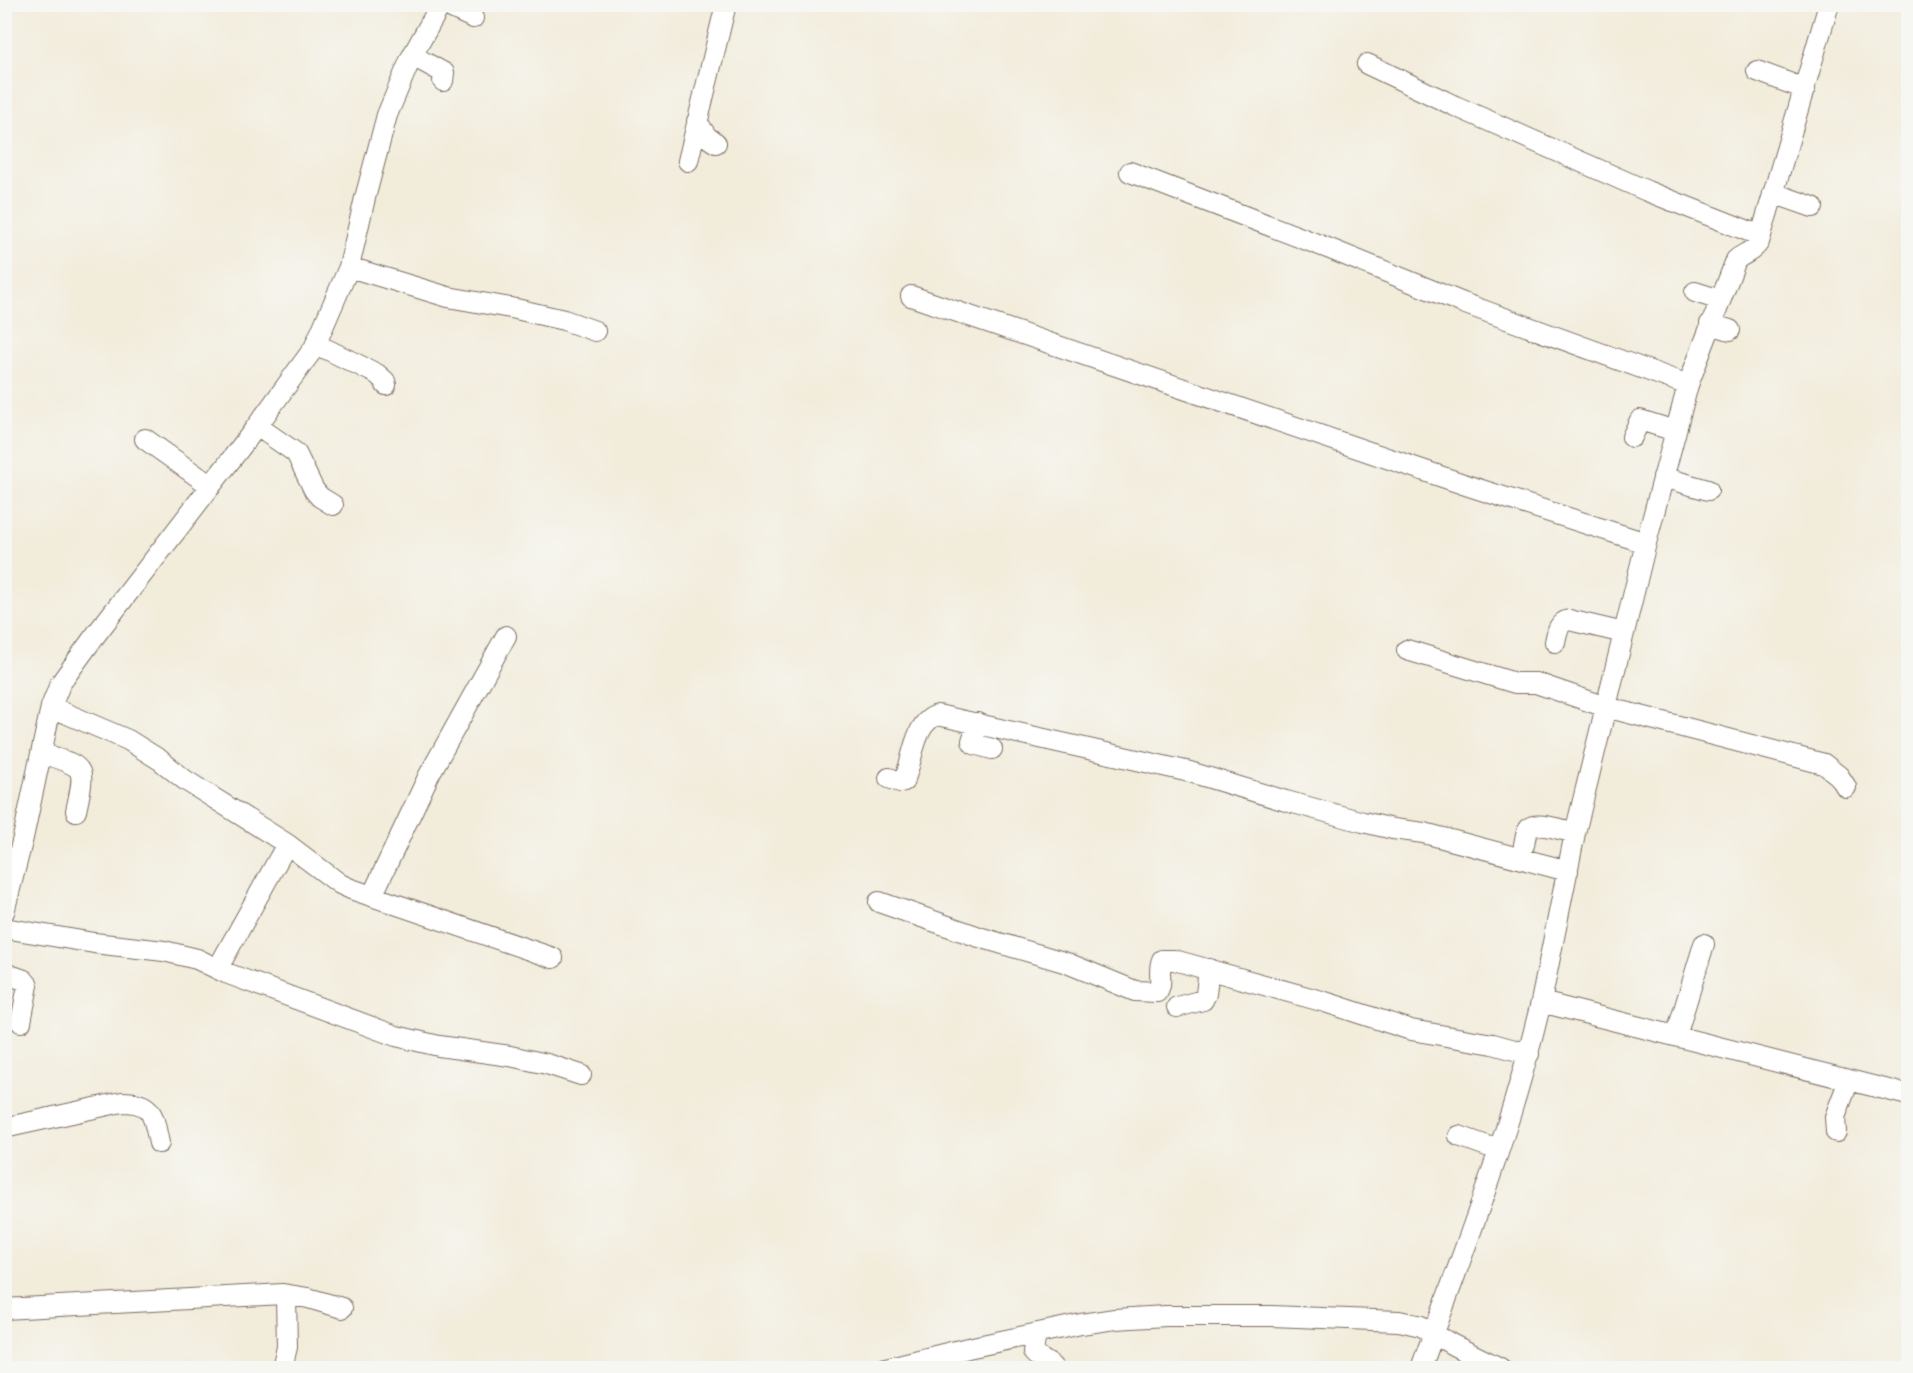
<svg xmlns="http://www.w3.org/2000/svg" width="1913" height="1373" font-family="'IM FELL DW Pica',serif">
  <rect width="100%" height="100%" fill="#f6f6f2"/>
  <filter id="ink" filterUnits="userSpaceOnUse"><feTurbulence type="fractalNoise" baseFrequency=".0167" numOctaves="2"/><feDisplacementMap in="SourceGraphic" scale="12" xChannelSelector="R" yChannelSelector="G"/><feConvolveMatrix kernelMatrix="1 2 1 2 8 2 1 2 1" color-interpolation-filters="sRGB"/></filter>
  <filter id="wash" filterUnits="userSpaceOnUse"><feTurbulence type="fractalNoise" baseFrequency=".008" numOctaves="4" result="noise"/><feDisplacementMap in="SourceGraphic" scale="24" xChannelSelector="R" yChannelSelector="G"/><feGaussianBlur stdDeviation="1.35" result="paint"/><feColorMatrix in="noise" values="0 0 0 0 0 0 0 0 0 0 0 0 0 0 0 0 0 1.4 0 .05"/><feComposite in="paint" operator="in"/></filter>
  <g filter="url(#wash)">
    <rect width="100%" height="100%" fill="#f2ecdb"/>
  </g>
  <g filter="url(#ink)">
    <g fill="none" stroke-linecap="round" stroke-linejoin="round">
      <defs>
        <path id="minor" d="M443,4L473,18
          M413,56L444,73L443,81
          M1367,64L1455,106L1647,191L1761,236
          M1757,71L1805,89
          M697,121L707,137L716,143
          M688,161L726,4
          M1130,172L1330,249L1463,303L1688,385
          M1773,193L1813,207
          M349,267L448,297L516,309L564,320L595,331
          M1695,292L1720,300
          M911,296L1469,486L1646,543
          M1710,324L1730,330
          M316,344L377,374L385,381L386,385
          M257,426L296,453L314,490L320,497L333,505
          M1632,437L1640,420L1675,431
          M145,439L211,486
          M1663,477L1708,490
          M1555,642C1557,633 1558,622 1569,620L1624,633
          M1407,650L1515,683H1536L1606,707L1824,764L1839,776L1846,787
          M51,707L128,740L160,760L185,780L287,844L340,884L351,889L553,958
          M978,723L972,741L974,744L992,749
          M42,753C86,768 86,765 76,811
          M889,778L900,782L904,781C913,761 914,721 938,715L1190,772L1286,801L1363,822L1393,829L1424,833L1568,871
          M1524,845C1525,839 1526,830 1531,827C1538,822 1567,831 1575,833
          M372,896L429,775L506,636
          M879,902L979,937L1067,963L1135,991L1157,992C1164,982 1157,971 1162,960H1174L1325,1002L1411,1030L1493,1044L1529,1054
          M4,912L23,838L51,707L60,684L94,637L254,430L314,348L349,267L365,198L387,115L411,58L441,4
          M4,928L94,943L164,951L197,959L226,973L396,1036L439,1046L510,1056L547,1064L581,1075
          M218,968L287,844
          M4,973L24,980L28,985L21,1022
          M1541,1002L1575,833L1646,543L1688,385L1736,260C1745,252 1751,254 1759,242L1829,4
          M1177,1007L1203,1000L1206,994L1209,969
          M1676,1036L1704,944
          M4,1128L122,1102C154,1102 153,1116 159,1143
          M1836,1132L1835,1117L1849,1080
          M1459,1136L1498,1150
          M4,1309L283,1294L308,1298L342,1308
          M1036,1334L1033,1352C1039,1360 1048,1361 1053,1368
          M282,1368L287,1347L286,1295
          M886,1368L968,1348L1081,1324L1115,1319L1166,1316H1271L1399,1321L1421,1326L1453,1345L1500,1368
          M1421,1368C1465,1248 1512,1127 1541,1002L1908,1095"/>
      </defs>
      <use href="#minor" stroke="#7b6e60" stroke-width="22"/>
      <use href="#minor" stroke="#fff" stroke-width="20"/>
    </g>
  </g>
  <rect width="1913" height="1373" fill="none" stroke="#f6f6f2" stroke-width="24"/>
</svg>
